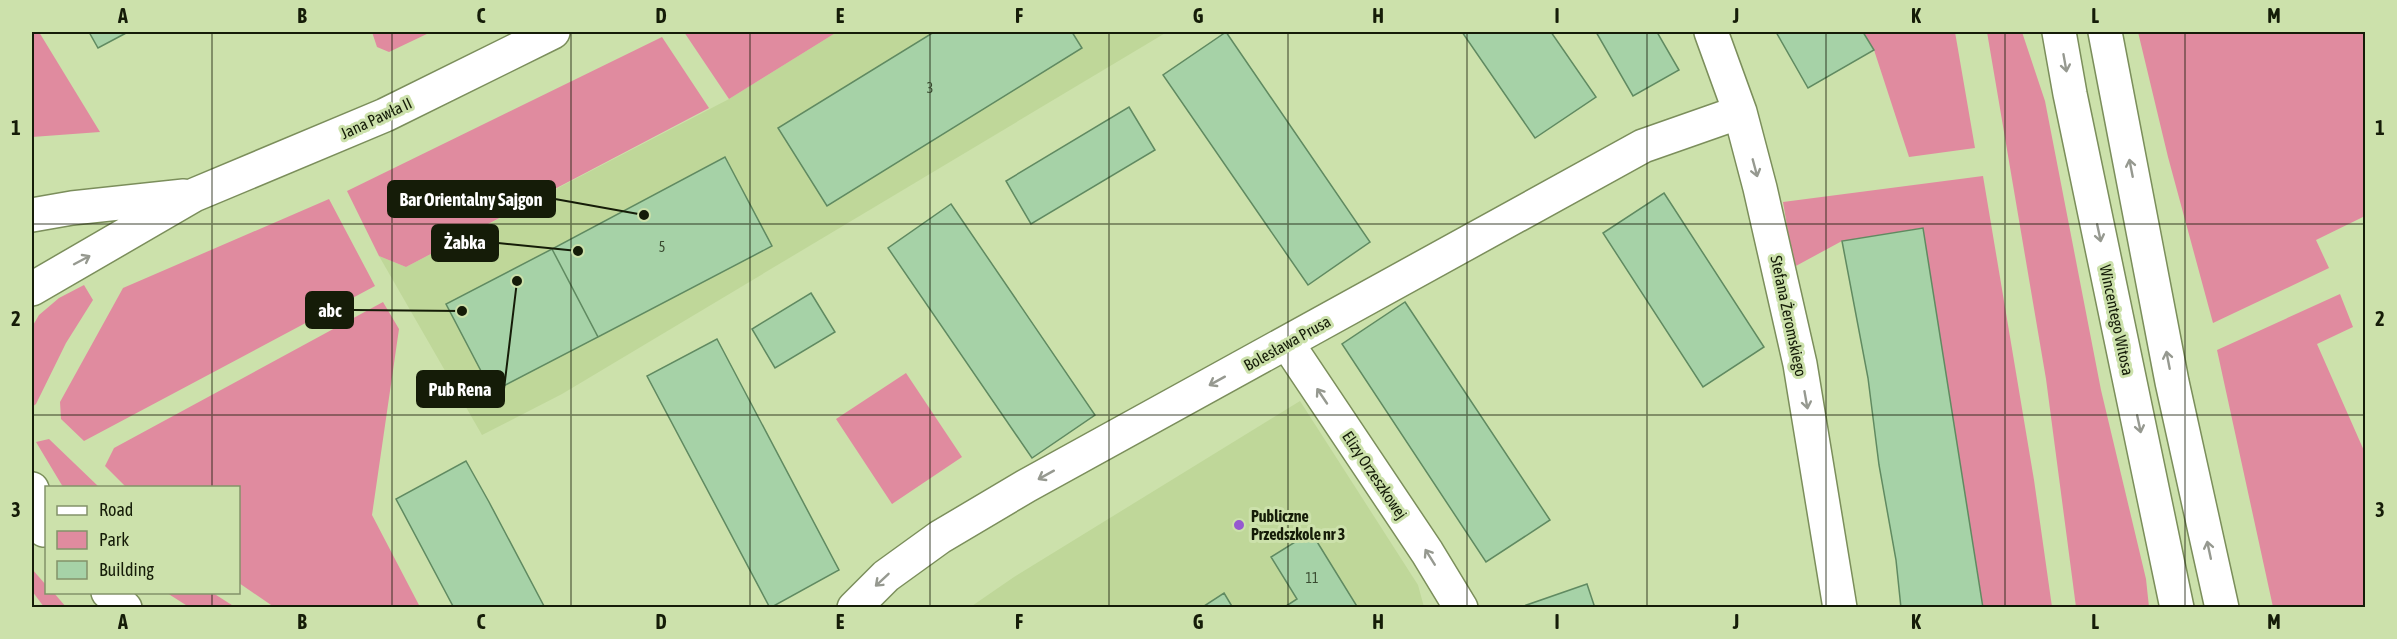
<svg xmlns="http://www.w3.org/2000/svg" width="2397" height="639" font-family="'Asap Condensed',sans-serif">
  <rect width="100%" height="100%" fill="#cce1ab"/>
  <path fill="#bfd799" d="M837,32H1167L562,394L482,435L379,256L406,267L729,99Z
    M1300,401L1418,585L1424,607L969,608L1014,577Z"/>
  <path fill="#e08b9f" d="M32,32H39L100,132L32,137Z
    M372,32H431L389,52L377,47Z
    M684,32H837L729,99Z
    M1863,32H1955L1975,148L1909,157L1874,50Z
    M1987,32H2022L2045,101L2101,390L2146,579L2149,607H2076L2046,379Z
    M2138,32H2365V216L2316,240L2329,268L2213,323L2168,157Z
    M662,37L709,108L406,267L379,256L347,191Z
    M1983,176L2034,480L2052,607H1983L1923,228L1842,241L1794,267L1783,202Z
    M329,199L375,286L84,441L61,419L60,402L123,288Z
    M84,285L93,300L66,343L36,404L32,407V327L39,315L59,298Z
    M2340,294L2353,327L2317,344L2365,453V607H2273L2217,350Z
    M383,302L399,329L372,515L420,607H274L239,583L238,488L126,487L105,466L114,448Z
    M906,373L962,457L892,504L836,419Z
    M49,439L99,487H63L36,442Z
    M32,569L46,585V592L54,593L66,607H44L32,591Z
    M167,593H213L235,607H189Z"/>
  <path fill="#a6d2a7" stroke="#608a61" stroke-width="1.5" d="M89,32H128L98,48Z
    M934,32H1072L1082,48L827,206L778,128Z
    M1226,32L1370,242L1308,285L1163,75Z
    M1462,32H1551L1596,97L1535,138Z
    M1596,32H1657L1679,70L1633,96Z
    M1776,32H1863L1874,50L1808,88Z
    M1129,107L1155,150L1031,224L1006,181Z
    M725,157L772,246L598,337L552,249Z
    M1664,193L1764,347L1703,387L1603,233Z
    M951,204L1095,415L1032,458L888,248Z
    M1923,228L1983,608H1901L1896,560L1879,465L1868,378L1842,241Z
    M552,249L598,337L492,392L446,304Z
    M811,293L835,332L775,368L752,329Z
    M1405,302L1550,520L1486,562L1342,344Z
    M717,339L839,570L770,608L647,376Z
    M466,461L489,502L545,608H454L396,499Z
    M1311,532L1358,608H1283L1297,599L1271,557Z
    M1587,584L1595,608H1518Z
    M1224,593L1233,608H1201Z"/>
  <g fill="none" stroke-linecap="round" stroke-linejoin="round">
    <defs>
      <path id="street" d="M1711,32L1740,112L1760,188L1800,364L1840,608
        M1287,343L1427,552L1461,608
        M854,608L886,576L940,537L1026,486L1643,146L1740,112"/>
      <path id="secondary" d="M32,215L72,208L184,196
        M32,289L194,195L385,115L553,32
        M32,489L44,530
        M108,592L125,608"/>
      <path id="primary" d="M2059,32L2070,94L2177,608
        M2105,32L2172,382L2222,608"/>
    </defs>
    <use href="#street" stroke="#7b8e5b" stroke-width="36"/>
    <use href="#secondary" stroke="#7b8e5b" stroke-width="36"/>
    <use href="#primary" stroke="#7b8e5b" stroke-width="36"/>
    <use href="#street" stroke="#fff" stroke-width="33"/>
    <use href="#secondary" stroke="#fff" stroke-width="33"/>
    <use href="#primary" stroke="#fff" stroke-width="33"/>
  </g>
  <defs><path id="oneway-shaft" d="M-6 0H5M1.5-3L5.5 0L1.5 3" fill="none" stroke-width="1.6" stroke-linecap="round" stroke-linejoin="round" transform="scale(1.5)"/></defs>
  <g stroke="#969990">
    <use href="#oneway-shaft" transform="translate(2065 63) rotate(80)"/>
    <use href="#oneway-shaft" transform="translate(1755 168) rotate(75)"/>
    <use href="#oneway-shaft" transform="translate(2131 168) rotate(-101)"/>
    <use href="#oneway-shaft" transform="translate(2099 233) rotate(78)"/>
    <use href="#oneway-shaft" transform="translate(82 260) rotate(-28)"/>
    <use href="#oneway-shaft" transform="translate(2168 360) rotate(-101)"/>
    <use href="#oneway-shaft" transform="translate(1217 381) rotate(151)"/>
    <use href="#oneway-shaft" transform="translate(1322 396) rotate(-124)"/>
    <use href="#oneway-shaft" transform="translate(1806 400) rotate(80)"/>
    <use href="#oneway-shaft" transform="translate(2139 424) rotate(78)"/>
    <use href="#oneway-shaft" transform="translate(1046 475) rotate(151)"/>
    <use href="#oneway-shaft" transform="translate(2209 550) rotate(-102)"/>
    <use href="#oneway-shaft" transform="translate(1430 557) rotate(-122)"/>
    <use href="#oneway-shaft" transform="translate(882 580) rotate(137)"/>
  </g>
  <path fill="none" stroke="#151c08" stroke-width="1.5" stroke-opacity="0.55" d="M212,32V488M392,32V608M571,32V608M750,32V608M930,32V608M1109,32V608M1288,32V608M1467,32V608M1647,32V608M1826,32V608M2005,32V608M2185,32V608M32,224H2366M32,415H2366M212,592V608"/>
  <circle fill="#9659d0" stroke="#cce1ab" stroke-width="2" cx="1239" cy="525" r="6"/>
  <g text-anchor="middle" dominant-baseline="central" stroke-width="6" stroke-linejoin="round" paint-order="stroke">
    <g font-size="14" fill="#394a30">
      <text x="930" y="88">3</text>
      <text x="662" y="247">5</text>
      <text x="1312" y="578">11</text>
    </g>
    <g font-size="16" fill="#151c08" stroke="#cce1ab">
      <text transform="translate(376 118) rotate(-25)">Jana Pawła II</text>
      <text transform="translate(1789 316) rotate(78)">Stefana Żeromskiego</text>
      <text transform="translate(2117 320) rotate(78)">Wincentego Witosa</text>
      <text transform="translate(1287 343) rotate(-29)">Bolesława Prusa</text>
      <text transform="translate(1375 475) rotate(56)">Elizy Orzeszkowej</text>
    </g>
    <g font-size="16" font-weight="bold" fill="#151c08" stroke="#cce1ab" text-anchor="start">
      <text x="1251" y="516">Publiczne<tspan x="1251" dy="18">Przedszkole nr 3</tspan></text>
    </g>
  </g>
  <path fill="none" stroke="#151c08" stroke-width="2" d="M644 215L555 199M578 251L498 243M462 311L353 310M517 281L504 389"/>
  <g fill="#151c08" stroke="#cce1ab" stroke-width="2">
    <circle cx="644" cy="215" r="6"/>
    <circle cx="578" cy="251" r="6"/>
    <circle cx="462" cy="311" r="6"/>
    <circle cx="517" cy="281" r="6"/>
  </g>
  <g fill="#151c08" stroke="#151c08" stroke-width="2">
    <rect x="388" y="181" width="167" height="36" rx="6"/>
    <rect x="432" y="225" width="66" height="36" rx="6"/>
    <rect x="306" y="292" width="47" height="36" rx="6"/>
    <rect x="417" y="371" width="87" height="36" rx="6"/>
  </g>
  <g font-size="18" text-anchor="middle" font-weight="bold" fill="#fff">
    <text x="471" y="206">Bar Orientalny Sajgon</text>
    <text x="465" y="249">Żabka</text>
    <text x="330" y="317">abc</text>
    <text x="460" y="396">Pub Rena</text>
  </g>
  <rect width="2397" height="639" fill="none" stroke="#cce1ab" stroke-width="66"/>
  <rect x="45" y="486" width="195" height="108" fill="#cce1ab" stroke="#83926a" stroke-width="1.5"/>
  <rect x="57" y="506" width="30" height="9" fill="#ffffff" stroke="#83926a" stroke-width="1.5"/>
  <text x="99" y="516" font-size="18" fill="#151c08">Road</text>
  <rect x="57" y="531" width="30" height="18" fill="#e08b9f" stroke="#83926a" stroke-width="1.5"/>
  <text x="99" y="546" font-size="18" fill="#151c08">Park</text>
  <rect x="57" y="561" width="30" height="18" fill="#a6d2a7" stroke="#83926a" stroke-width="1.5"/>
  <text x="99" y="576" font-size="18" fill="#151c08">Building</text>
  <rect x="33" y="33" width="2331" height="573" fill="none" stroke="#151c08" stroke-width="2"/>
  <g font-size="20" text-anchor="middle" font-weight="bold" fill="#151c08">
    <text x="123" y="23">A</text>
    <text x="302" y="23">B</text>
    <text x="481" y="23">C</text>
    <text x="661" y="23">D</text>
    <text x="840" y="23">E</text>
    <text x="1019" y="23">F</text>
    <text x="1198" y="23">G</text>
    <text x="1378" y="23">H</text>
    <text x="1557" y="23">I</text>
    <text x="1736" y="23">J</text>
    <text x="1916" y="23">K</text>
    <text x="2095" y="23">L</text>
    <text x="2274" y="23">M</text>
    <text x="16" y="135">1</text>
    <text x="2380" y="135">1</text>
    <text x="16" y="326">2</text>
    <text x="2380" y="326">2</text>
    <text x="16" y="517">3</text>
    <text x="2380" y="517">3</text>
    <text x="123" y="629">A</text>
    <text x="302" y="629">B</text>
    <text x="481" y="629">C</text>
    <text x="661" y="629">D</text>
    <text x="840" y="629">E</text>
    <text x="1019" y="629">F</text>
    <text x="1198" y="629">G</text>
    <text x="1378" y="629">H</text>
    <text x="1557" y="629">I</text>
    <text x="1736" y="629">J</text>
    <text x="1916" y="629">K</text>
    <text x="2095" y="629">L</text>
    <text x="2274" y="629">M</text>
  </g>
</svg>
